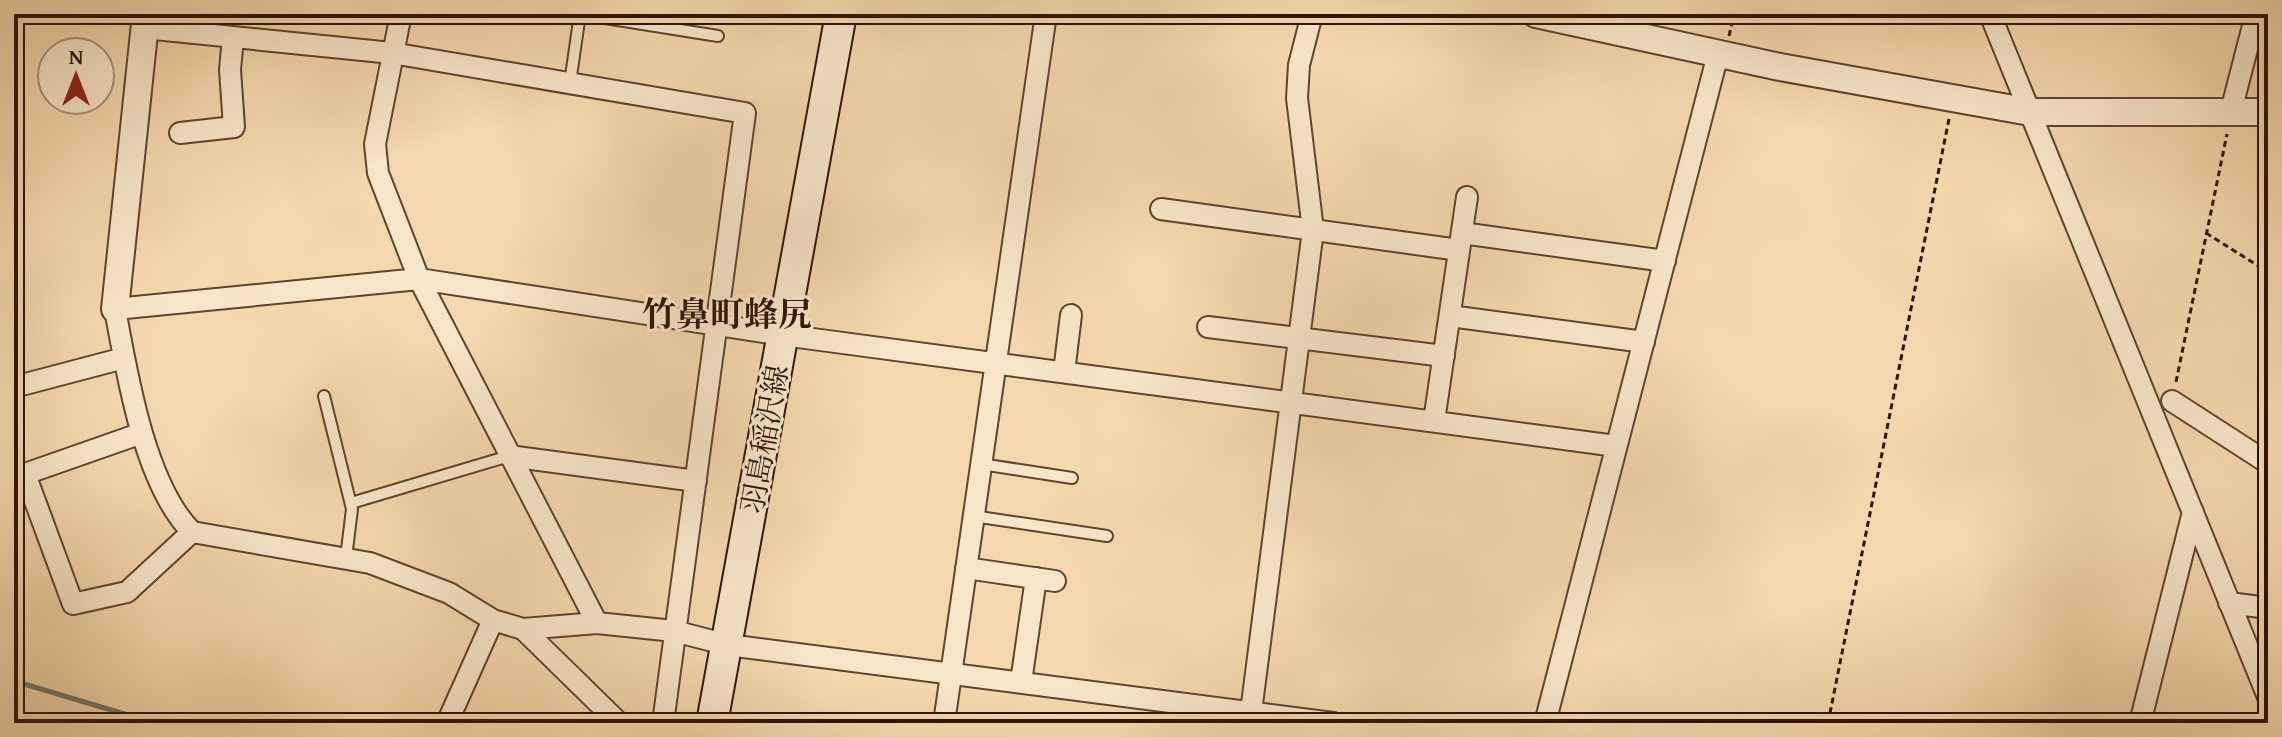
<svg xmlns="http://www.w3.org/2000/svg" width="2282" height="737" font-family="'Gentium Book Plus','Noto Serif JP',serif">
  <rect width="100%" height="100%" fill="#f5d8ad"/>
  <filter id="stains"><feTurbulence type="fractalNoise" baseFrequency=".0025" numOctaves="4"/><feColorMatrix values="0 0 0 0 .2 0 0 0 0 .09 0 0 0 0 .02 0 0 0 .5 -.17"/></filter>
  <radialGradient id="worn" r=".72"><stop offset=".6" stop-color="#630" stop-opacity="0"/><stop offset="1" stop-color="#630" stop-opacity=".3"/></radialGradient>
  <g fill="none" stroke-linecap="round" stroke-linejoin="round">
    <path stroke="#71766a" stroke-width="5" d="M14,681L155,723"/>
    <defs>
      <path id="service" d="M580,14L718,36
        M570,83L580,14
        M324,396L352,509L346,558
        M981,464L1072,478
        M351,503L509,456
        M973,516L1107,536"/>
      <path id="minor" d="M401,14L375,144L378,173L419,279L597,623
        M1990,14L2268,697
        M144,28L392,53L745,113L663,723
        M2231,111L2256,14
        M180,133L234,127L230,70L233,37
        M1161,209L1459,250
        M1462,233L1665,261
        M1450,316L1644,342
        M1208,327L1444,356
        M1064,372L1071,315
        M14,387L124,358
        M2172,401L2268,463
        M1434,421L1467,197
        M142,433L25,474L73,604L127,592L192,532
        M509,456L696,481
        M966,568L1055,581
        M2229,603L2268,608
        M523,629L619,723
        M1021,682L1036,578
        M447,723L493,620
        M944,723L1046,14
        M1246,723L1251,712L1313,230L1297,98L1299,65L1312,14
        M1333,723L728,645L674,631L597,623L523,629L493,620L449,593L370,563L192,532C145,485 127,375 115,309L419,279L783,335L1616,446
        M1545,723L1718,54
        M2140,723L2193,512"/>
      <path id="tertiary" d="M1536,14L1780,67L2030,112H2268
        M115,309L146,14"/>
      <path id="secondary" d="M712,723L841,14"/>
    </defs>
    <use href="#service" stroke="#61432f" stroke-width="14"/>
    <use href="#minor" stroke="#61432f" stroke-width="24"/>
    <use href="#tertiary" stroke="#61432f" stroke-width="30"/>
    <use href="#secondary" stroke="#301105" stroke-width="34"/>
    <path stroke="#301105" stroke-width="3" stroke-dasharray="6 4" stroke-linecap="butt" d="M1729,36L1734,14
      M2206,233L2268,272
      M2176,382L2227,134
      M1828,723L1949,119"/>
    <use href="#service" stroke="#f8e6ca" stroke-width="10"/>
    <use href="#minor" stroke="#f8e6ca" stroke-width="20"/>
    <use href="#tertiary" stroke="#f8e6ca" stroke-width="26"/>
    <use href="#secondary" stroke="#f8e6ca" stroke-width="30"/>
  </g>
  <g text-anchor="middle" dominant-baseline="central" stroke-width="6" stroke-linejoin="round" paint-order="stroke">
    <g font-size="30" fill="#301105" stroke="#f8e6ca">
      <text transform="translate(764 439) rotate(-80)">羽島稲沢線</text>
    </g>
    <g font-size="34" font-weight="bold" fill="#301105" stroke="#f8e6ca">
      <text x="727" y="313">竹鼻町蜂尻</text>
    </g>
  </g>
  <rect width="2282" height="737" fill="none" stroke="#f5d8ad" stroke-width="48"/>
  <rect x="16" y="16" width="2250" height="705" fill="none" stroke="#301105" stroke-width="4"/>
  <rect x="24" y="24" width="2234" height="689" fill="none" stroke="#301105" stroke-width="2"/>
  <g transform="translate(76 76)"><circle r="38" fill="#f8e6ca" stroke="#a8917b" stroke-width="2"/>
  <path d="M0-6L14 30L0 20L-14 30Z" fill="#8f2418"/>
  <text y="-12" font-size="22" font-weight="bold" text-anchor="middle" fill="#301105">N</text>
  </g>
  <rect width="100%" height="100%" filter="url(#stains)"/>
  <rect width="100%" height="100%" fill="url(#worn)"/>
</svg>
